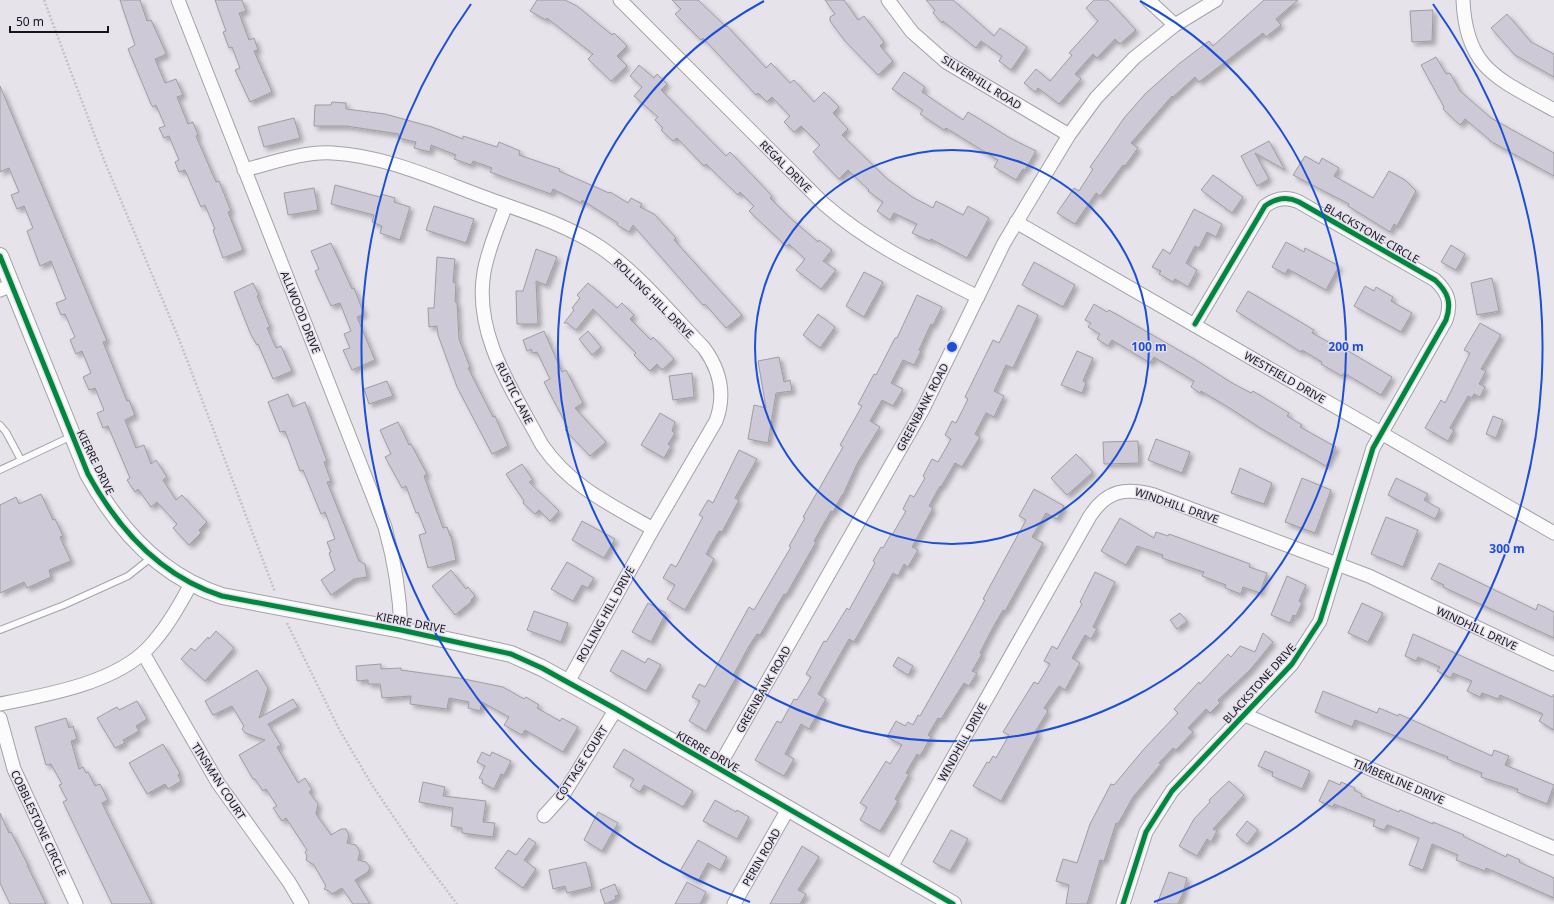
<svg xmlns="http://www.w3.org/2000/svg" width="1554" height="904" font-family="'Noto Sans',sans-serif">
  <defs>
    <filter id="shadow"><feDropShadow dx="3.5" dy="3.5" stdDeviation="2" flood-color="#0004"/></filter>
  </defs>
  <rect width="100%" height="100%" fill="#e6e3ea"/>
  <path fill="#cdc9d6" stroke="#9e9da2" filter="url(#shadow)" d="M120,0H140L147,21L151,20L166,53L165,55L155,59L165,83L176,79L183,95L177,97L188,124L193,122L198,135L196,136L216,182L219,181L231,211L228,212L243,250L223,258L213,230L215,229L205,205L201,207L185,170L179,172L175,162L179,160L169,136L164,138L159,128L165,126L156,105L153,107L151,104L128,49L135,45Z
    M215,0H242L246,11L239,13L249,40L254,38L258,50L254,51L272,92L250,102L235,70L240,68L232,47L229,48L223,32L226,31Z
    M537,0H565L577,6L612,35L614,33L627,46L617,56L627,66L611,81L588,59L593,54L547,18L546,20L530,11Z
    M672,0H698L726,27L727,26L766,68L771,63L790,83L794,80L814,102L824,92L839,107L833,113L848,129L842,135L886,178L912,197L933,208L936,201L963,215L968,206L989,218L967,258L931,239L930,241L912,233L917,224L894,213L890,220L877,211L883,202L868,191L869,190L848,170L839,179L813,152L820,145L801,126L794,132L784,122L790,116L772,97L767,102L758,93L756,95L703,38L701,40L675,14L681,9Z
    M825,0H844L858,20L864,16L884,42L880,46L893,61L878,75L845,41L830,21V17L835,14Z
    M926,0H953L994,36L1000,28L1027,47L1011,70L999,61L1002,56L981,41L976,48L943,21L942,23L933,13L935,10Z
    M1094,0H1108L1136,30L1120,44L1115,39L1097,58L1093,54L1075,74L1081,79L1059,104L1038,88L1035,92L1024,83L1036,69L1050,81L1072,55L1069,53L1098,21L1086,8Z
    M1264,0H1298L1276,19L1281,25L1266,37L1263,33L1199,82L1195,77L1173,97L1172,96L1131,143L1138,148L1125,166L1123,165L1100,196L1096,193L1075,224L1057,213L1074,188L1079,191L1093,169L1090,167L1102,150L1124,118L1146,93L1180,63L1209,41L1213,46Z
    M1433,10L1432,41L1412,42L1410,11Z
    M1507,14L1531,42L1554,54V77L1515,55L1491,28Z
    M1436,57L1446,74L1450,73L1460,91L1491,118L1554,153V176L1490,141V140L1465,119L1460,125L1443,109L1444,107L1421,65Z
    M639,65L654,78L657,74L667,84L661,90L726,156L730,152L755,178L772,196L770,198L788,216L818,242L819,240L832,250L823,261L836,270L821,289L796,270L805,259L789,244L786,246L749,211L754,206L740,192L738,195L706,164L704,166L677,138L673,141L661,130L663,128L655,120L658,117L634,96L642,87L630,76Z
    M904,72L925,87L922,92L963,120L968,112L1010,138L1036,151L1025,170L1023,169L1016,180L994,167L998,160L946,128L944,130L920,114L923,110L892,89Z
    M0,86L107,341L103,342L127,401L129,400L135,415L125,420L136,448L144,445L151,464L156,460L167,477L163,480L176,500L182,495L207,522L199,530L201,533L189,545L173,528L177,524L157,502L151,507L138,489L135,492L127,480L130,478L108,426L103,428L97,413L104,410L95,388L89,390L83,377L91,373L82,351L76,354L70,340L75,337L65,314L61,315L56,303L66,299L60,284L51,261L40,266L27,231L33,228L24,206L17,209L11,195L19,192L9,168L0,172Z
    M332,102L346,103V109L385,114L432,127L463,139V136L497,147L499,142L520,151L519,155L560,169L559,171L609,193L610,192L628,203L631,198L642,204L640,207L654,214L676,238L674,240L742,315L726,328L705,304L703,305L633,225L629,232L617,225L618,223L582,200L581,203L553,189L551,194L509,179L490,172L492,168L473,161L471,165L454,159L456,155L431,145L430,152L414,148L416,142L398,138L399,134L346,126H314L315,105H331Z
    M294,118L300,138L264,147L258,127Z
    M1269,141L1285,170L1255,153L1269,179L1257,186L1241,156Z
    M1305,156L1319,164L1322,158L1339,168L1334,176L1373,198L1389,171L1405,180L1416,191L1397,226L1394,224L1390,232L1348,206L1349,204L1293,175Z
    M1213,175L1243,197L1232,213L1201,190Z
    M335,185L380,197L381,194L395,198L394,202L410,207L400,240L380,233L382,226L372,222L374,215L331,204Z
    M314,188L318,210L288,215L284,193Z
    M434,206L474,219L466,243L426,230Z
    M1194,209L1222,224L1216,237L1207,232L1199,248L1195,246L1186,263L1197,270L1188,287L1175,279L1173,282L1159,274L1161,271L1152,267L1163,249L1170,254Z
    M1286,242L1304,252L1305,248L1339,266L1326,290L1288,269L1285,274L1272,267Z
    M331,243L352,289L354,288L364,314L357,317L375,360L352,370L343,350L350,348L344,334L351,331L340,303L331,306L315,271L319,269L311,251Z
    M1451,245L1465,254L1456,270L1441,262Z
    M536,249L557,257L546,285L536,281L538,324H517L516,291H523Z
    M437,257L455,259L453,282L456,283L455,302H457L459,339L470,367L468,368L493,417L495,416L508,446L492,454L457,387L438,335L437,326L429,327L428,308H434Z
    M1034,262L1075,285L1063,307L1022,285Z
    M864,272L883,282L864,317L846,306Z
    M1492,278L1499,311L1477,315L1471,283Z
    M253,283L259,295L257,296L270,327L267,328L276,348L281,346L292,371L273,379L258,344L257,345L251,335L234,292Z
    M588,283L617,308L622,303L634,315L630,319L651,340L653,337L674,359L662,370L657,364L650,371L634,355L636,353L593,309L576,330L567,323H564L574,310L572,308L580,298L577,295Z
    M1365,286L1374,291L1376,287L1393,297L1391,301L1412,313L1401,332L1354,306Z
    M1248,291L1314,330L1312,333L1332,344L1333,342L1392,377L1381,395L1344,373L1342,376L1321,364L1322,362L1302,350L1301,352L1236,311Z
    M917,295L942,307L933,325L931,324L919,350L921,351L914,365L903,360L891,383L903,389L893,406L882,400L870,421L880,427L857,464L843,495H842L833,512L831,511L814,541L816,542L786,595L784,594L760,635L757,634L749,646L734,674L737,676L706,731L689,721L700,701L692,697L699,684L705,687L749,607L754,610L791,547L789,546L805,518L803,517L843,447L840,445L862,406L858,404L874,374L876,375L895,338H897Z
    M1094,304L1107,312L1109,310L1196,360L1232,383L1251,393L1253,391L1289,413L1287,416L1302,425L1300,427L1336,447L1326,466L1262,429L1228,407L1201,391L1200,393L1191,387L1194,381L1154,357L1150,363L1112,340L1108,346L1097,339L1100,334L1088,327L1091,323L1085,320Z
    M1018,305L1038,315L1013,368L1006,365L994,391L1004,396L994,417L986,413L975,434L980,437L962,467L955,463L941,487L940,486L929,506L933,508L912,547L918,550L908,567L904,564L898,576L893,573L854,642L849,639L818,694L826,699L809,729L801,724L785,754L794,759L784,776L755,760L777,721L781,723L794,699L797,700L811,677L806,674L824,641L826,642L847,608L849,610L875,563L873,561L881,547L883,548L891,534L892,535L906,511L903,509L910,495L914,497L925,478L923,476L932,459L938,462L951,439L945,435L952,421L956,423L968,399L965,397L993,340L999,343Z
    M818,314L835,327L820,348L803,335Z
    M1480,323L1501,335L1481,369L1486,371L1479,384L1485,387L1480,397L1474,394L1472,398L1468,396L1450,428L1454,430L1448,441L1425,428L1441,400L1445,403L1470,353L1464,350Z
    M544,331L562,372L566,370L583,403L575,408L606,442L590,456L565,430L568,428L544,382L550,379L537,352L533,353L531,349L527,351L523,340Z
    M588,331L601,347L592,355L579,339Z
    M1077,351L1093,358L1083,381L1086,383L1082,393L1061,385Z
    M779,357L784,382L790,380L792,391L776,393L768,443L748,439L754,405L766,408L758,361Z
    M692,373L694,397L673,400L669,376Z
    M387,381L393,396L369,404L364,389Z
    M288,394L293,407L305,402L327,461L324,462L331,481L327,482L359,561L365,564L367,577L354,579L331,595L321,580L335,570L329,553L331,552L327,542L335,539L325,512L321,514L303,470L300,471L285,431L280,432L268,402Z
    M660,413L675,422L672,431L675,433L668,444L671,446L664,458L641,445Z
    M1493,416L1503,420L1496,438L1486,434Z
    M398,422L409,445L411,444L427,474L424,476L443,528L447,527L450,536H451L456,560L428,568L419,535L426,533L418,512L416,513L406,486L402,488L385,457L391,454L380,430Z
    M1156,439L1190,452L1182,473L1148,460Z
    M1138,441L1139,463L1104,464L1103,442Z
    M739,450L757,459L735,498L739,500L722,532L719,531L706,554L714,559L685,610L667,599L675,585L663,578L671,564L676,567L703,517L699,515L708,500L713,503Z
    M1076,454L1093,472L1067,495L1051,478Z
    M522,464L533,480L529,482L559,511L550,521L539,510L535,514L523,503L524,501L506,474Z
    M1240,468L1272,483L1264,504L1231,493Z
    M1302,478L1331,490L1315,533L1285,522Z
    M1396,478L1428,494L1424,500L1440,509L1435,519L1388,495Z
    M1034,489L1064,506L1057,519L1046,513L1032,537L1043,543L1005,611L1003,610L990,633L980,653L982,654L972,671L977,673L969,686L964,683L941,719L938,718L928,735L931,737L920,756L917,754L906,773L909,774L895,799L898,801L880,831L860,820L867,807L860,803L886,761L890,764L902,745L887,737L896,721L905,726L908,722L913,725L918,715L920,716L967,633L985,600L983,599L1026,520L1019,516Z
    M41,494L53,520L55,519L63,536L60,537L71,561L49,570L51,577L27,588L24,582L0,593V505L16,497L19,504Z
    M1386,517L1418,530L1403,567L1371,554Z
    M1120,518L1154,538L1156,532L1168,536L1169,534L1250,564L1249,567L1267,573L1260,593L1243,587L1241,594L1225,588L1226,585L1202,576L1204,572L1162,558L1163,555L1137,546L1126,565L1101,551Z
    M582,521L615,539L604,558L572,540Z
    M567,562L594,578L588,588L582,585L573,601L551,589Z
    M1439,563L1536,610L1538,604L1554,612V638L1443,587L1444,585L1431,579Z
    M451,570L466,589L468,587L475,596L471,600L472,601L455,615L432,586Z
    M1095,572L1115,582L1093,627L1097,629L1091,639L1085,635L1072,658L1080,663L1065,690L1059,686L1044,708L1048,711L1035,732L1038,734L1001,801L973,786L987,762L989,763L993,756L996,758L1009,735L1003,732L1034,682L1038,684L1050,664L1044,661L1052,646L1057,649L1082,604L1080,602Z
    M1287,576L1306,585L1299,601L1302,603L1296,616L1293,615L1290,623L1271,615Z
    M648,603L666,613L651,642L632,632Z
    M1362,603L1383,613L1368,642L1348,633Z
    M534,611L568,623L561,642L527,630Z
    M1180,613L1187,621L1177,629L1170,620Z
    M216,631L234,648L205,681L181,659L191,648L195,651L208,637L209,639Z
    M1263,633L1273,642L1250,670L1218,700L1220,703L1210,713L1206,709L1188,728L1193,732L1176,750L1173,748L1159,763L1161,764L1133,797L1118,824L1116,823L1104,861L1100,860L1087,904H1066L1069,885L1056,881L1063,859L1077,863L1090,824L1111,784L1114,785L1144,749L1178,713L1174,709L1199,682L1200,684L1228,654L1231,657L1240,646L1255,652Z
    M1413,634L1552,697L1554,694V730L1539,721L1543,714L1500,695L1498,699L1482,693L1480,697L1467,691L1472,681L1453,673L1451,678L1437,671L1440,667L1418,657L1416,661L1405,656Z
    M622,650L645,663L648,658L661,665L646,691L610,671Z
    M898,657L913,666L908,675L893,666Z
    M381,664V669L401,668V670L459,678L503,687L524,699L526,697L539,705L537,708L560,721L562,718L578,727L563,752L525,730L522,735L504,725L509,717L482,702L480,711L468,708L469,702L449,698L447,709L410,704L411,696L382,698L380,684H368V680L357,681L356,666Z
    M257,670L268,688L259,718L293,699L298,707L268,724L281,745L277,747L298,783L305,778L312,790L309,792L318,804L316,814L331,835L341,829H346L349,835L347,843L356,845L360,852L358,860L366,862L370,867L368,872L355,880L370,904H353L342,888L332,894L329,891L324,889L326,886L314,865L306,860L307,856L305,852L307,850L286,818L282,821L273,808L277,806L266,789L263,791L255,779H253L239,755L265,740L245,733L242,729L244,726L232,706L213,715L205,701Z
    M1323,691L1377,713L1379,708L1398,716L1399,714L1492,756L1494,750L1509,756L1505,765L1554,785L1547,804L1517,792L1518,789L1481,777L1482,773L1447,759L1448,757L1355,720L1352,727L1315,712Z
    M137,701L147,719L136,726L139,731L123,740L125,743L115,748L97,718L113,709L117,707L119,710Z
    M66,718L69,728L73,726L77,739L71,741L79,769L83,767L86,773L88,772L95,786L100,784L108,800L102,803L152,904H112L63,802L67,800L59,785L62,784L51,764L46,765L35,727Z
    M163,744L180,773L178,775L181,781L168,789L165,784L147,794L129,763Z
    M624,749L693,791L683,807L644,785L640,792L630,786L634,779L613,767Z
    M1265,751L1310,771L1302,789L1272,776L1273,772L1258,766Z
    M482,752L490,756L492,752L511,761L504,775L501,774L494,789L482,783L483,780L479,778L485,766L477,762Z
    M1329,780L1340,785L1341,782L1355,788L1354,790L1362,794L1361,796L1399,812L1400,810L1433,824V822L1464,835L1463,836L1506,857L1507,854L1520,860L1519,862L1554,878V898L1486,868L1485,871L1456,860L1458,855L1432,844L1423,870L1409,865L1419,838L1388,825H1387L1384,830L1373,826L1375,820L1334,804L1333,807L1319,801Z
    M1229,781L1244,795L1213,829L1217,831L1211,842L1207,839L1197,856L1179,846L1194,819L1210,802L1209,800Z
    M423,782L445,787L443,796L486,801L483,822L495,823L493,837L462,833V828L451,826L453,808L419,802Z
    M715,800L736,812L737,810L749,817L737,839L703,821Z
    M598,812L618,823L602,851L584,840Z
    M0,813L9,833L11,832L28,865H27L46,904H10L0,883Z
    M1247,821L1258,830L1247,844L1236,835Z
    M951,830L968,839L950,871L933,862Z
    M529,838L536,843L524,860L536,869L523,888L495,868L508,850L516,855Z
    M698,840L727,857L720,870L708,863L698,881L680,871Z
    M802,846L819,857L798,890L806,894L800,904H770Z
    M586,862L592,887L567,893L565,886L553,889L549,870Z
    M1169,872L1187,878L1183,893L1178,904H1157Z
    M687,882L706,892L700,904H675Z
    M615,884L619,895L615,896L616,899L605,904L600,890Z"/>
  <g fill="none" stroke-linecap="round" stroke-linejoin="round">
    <defs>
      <path id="service" d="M0,425L6,432L21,460
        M0,470L72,436
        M0,630L64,605L128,576L152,557"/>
      <path id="minor" d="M178,0L385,527C395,563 400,593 401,630
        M620,0L824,204C871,245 923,269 978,297
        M888,0L912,32L946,62L1069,135
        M1148,0L1175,25
        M1463,0C1466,70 1499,79 1554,110
        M244,170C272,163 304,151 333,153C385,156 433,178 481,196C521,211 564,223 600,247C637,272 672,315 704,348C720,370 726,394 716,421L653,529L568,682
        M506,205C498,227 488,249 484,272C473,335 514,392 542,445C571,487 610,504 653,529
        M1016,222L1554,533
        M0,290L12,285
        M143,653L218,783L289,882L302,904
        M0,704C46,695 116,683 149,647C166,629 179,606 191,584
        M1245,715L1554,848
        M0,718L14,769L76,904
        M718,768L923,409L1004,243L1069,135L1096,98L1134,58L1175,25L1216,0
        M544,816L563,795L616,709
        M890,869L1090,516C1107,490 1126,487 1154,495L1369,576L1554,664
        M734,904L788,809
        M1123,904L1146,832L1172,791L1292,664L1320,621L1373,448L1446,320C1452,303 1448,292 1435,280L1299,202C1287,196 1276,198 1265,206L1195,324"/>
      <path id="tertiary" d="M0,256L88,474C118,529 160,576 222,596L401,630L511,654L542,668L616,709L953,904"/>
    </defs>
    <use href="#service" stroke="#a3a2a7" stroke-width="8"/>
    <use href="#minor" stroke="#a3a2a7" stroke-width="15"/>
    <use href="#tertiary" stroke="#a3a2a7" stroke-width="18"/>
    <path stroke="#c3c2c4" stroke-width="2.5" stroke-dasharray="2 2" stroke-linecap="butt" d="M44,0L104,160L179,339L275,592
      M287,623L339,729L372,785L419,854L457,904"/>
    <use href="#service" stroke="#fbfbfc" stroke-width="6"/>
    <use href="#minor" stroke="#fbfbfc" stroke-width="13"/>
    <use href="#tertiary" stroke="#fbfbfc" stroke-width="16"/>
    <defs>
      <path id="cycleway" d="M0,256L88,474C118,529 160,576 222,596L401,630L511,654L542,668L616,709L953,904
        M1123,904L1146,832L1172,791L1292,664L1320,621L1373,448L1446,320C1452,303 1448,292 1435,280L1299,202C1287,196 1276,198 1265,206L1195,324"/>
    </defs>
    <use href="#cycleway" stroke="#e5e0ed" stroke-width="8"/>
    <use href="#cycleway" stroke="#00873e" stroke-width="5"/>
  </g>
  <g fill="none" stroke="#1d4ed8" stroke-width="2">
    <circle cx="952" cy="347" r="197"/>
    <path d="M1140 1A394 394 0 1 1 764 1"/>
    <path d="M750 902A591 591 0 0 1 471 4M1433 4A591 591 0 0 1 1154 902"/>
  </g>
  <g text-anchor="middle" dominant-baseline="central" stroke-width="3" stroke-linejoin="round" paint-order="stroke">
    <g font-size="11" fill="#17151a" stroke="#e5e0ed">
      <text transform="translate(982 82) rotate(32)">SILVERHILL ROAD</text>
      <text transform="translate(786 166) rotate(45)">REGAL DRIVE</text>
      <text transform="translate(1372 233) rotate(30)">BLACKSTONE CIRCLE</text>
      <text transform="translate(654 298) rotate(45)">ROLLING HILL DRIVE</text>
      <text transform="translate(301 312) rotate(68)">ALLWOOD DRIVE</text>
      <text transform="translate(1285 377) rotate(30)">WESTFIELD DRIVE</text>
      <text transform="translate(515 393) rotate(63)">RUSTIC LANE</text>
      <text transform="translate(922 407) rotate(-62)">GREENBANK ROAD</text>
      <text transform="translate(96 462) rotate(64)">KIERRE DRIVE</text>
      <text transform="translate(1177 505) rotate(19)">WINDHILL DRIVE</text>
      <text transform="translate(605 614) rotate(-61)">ROLLING HILL DRIVE</text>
      <text transform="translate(411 622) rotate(11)">KIERRE DRIVE</text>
      <text transform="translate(1477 628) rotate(25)">WINDHILL DRIVE</text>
      <text transform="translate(1259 683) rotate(-48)">BLACKSTONE DRIVE</text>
      <text transform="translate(763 689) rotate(-60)">GREENBANK ROAD</text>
      <text transform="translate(962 742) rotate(-61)">WINDHILL DRIVE</text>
      <text transform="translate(708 751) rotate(30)">KIERRE DRIVE</text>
      <text transform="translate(581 763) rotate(-57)">COTTAGE COURT</text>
      <text transform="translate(219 781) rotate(57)">TINSMAN COURT</text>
      <text transform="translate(1399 781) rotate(23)">TIMBERLINE DRIVE</text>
      <text transform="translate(39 823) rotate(65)">COBBLESTONE CIRCLE</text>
      <text transform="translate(761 857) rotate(-60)">PERIN ROAD</text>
    </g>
  </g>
  <circle cx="952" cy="347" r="6" fill="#1d4ed8" stroke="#e5e0ed" stroke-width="2"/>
  <g font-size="12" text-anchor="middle" font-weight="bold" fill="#1d4ed8" stroke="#e5e0ed" stroke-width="3" stroke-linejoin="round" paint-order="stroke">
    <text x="1149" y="351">100 m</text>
    <text x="1346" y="351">200 m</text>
    <text x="1507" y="553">300 m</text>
  </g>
  <path d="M10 26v6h98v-6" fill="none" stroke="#17151a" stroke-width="2"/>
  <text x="16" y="26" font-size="12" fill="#17151a" stroke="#e5e0ed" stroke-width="3" paint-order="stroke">50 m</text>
</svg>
